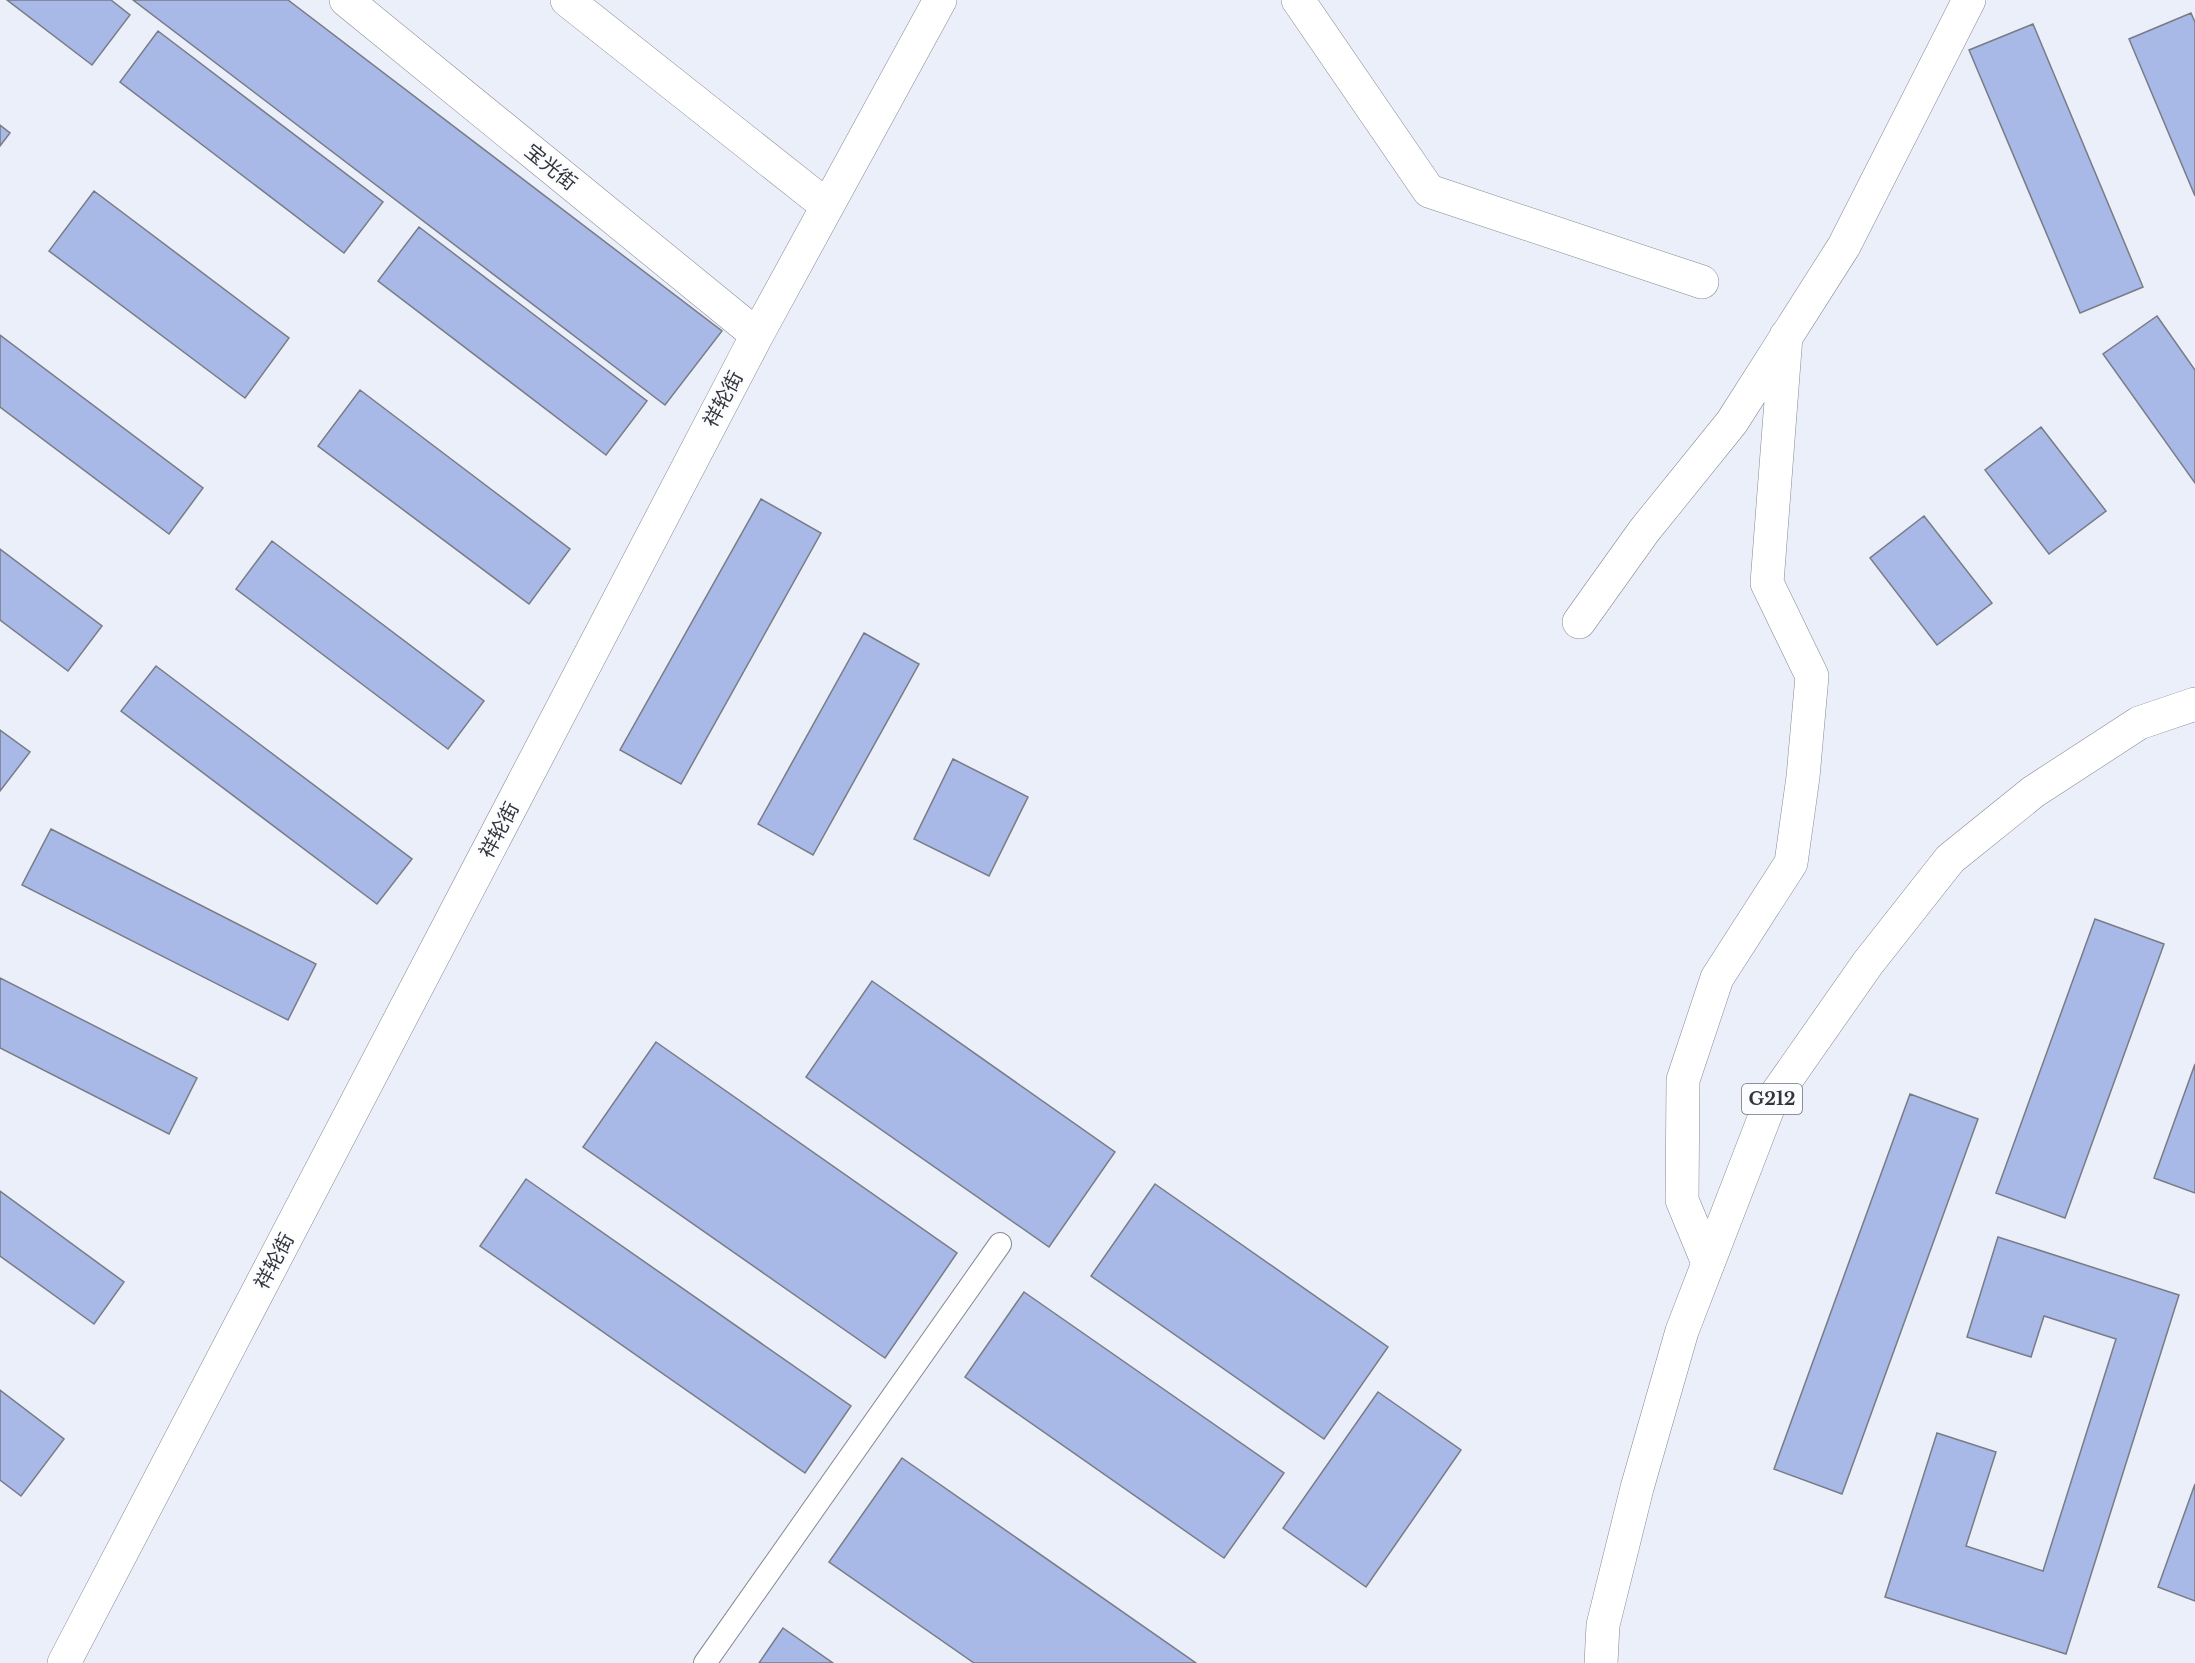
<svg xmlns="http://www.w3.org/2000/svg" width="2195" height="1663" font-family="'Libre Baskerville','Noto Sans SC',serif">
  <rect width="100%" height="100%" fill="#ebeffa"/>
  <path fill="#a8b8e7" stroke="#787c85" stroke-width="1.5" d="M7,0H111L130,15L92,65Z
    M133,0H288L722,331L665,405Z
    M2191,13L2195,22V196L2129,39Z
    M2033,24L2143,287L2080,313L1969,50Z
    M158,31L383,202L344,253L120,82Z
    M0,125L10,133L0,146Z
    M94,191L289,338L245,398L49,251Z
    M419,227L647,401L606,455L378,281Z
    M2157,316L2195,370V483L2103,354Z
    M0,335L203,488L169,534L0,407Z
    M360,390L570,549L529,604L318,446Z
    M2041,427L2106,511L2049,554L1985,470Z
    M761,499L821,533L681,784L620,750Z
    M1924,516L1992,603L1937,645L1870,558Z
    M272,541L484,701L448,749L236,589Z
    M0,549L102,626L68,671L0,620Z
    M864,633L919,664L813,855L758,824Z
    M156,666L412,859L377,904L121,711Z
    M0,730L30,752L0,791Z
    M953,759L1028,797L989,876L914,839Z
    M51,829L316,964L288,1020L22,885Z
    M2095,919L2164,944L2065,1218L1996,1193Z
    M0,978L197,1078L169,1134L0,1048Z
    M872,981L1115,1152L1049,1247L806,1077Z
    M656,1042L957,1253L885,1358L583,1147Z
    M2195,1064V1193L2154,1178Z
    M1910,1094L1978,1119L1842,1494L1774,1469Z
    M526,1179L851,1406L805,1473L480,1246Z
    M1155,1184L1388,1347L1324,1439L1091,1276Z
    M0,1191L124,1282L94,1324L0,1256Z
    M1998,1237L2179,1295L2066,1654L1885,1597L1937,1433L1996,1452L1966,1546L2043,1571L2116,1339L2044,1316L2031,1357L1967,1337Z
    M1024,1292L1284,1473L1224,1558L965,1377Z
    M0,1390L64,1439L21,1496L0,1480Z
    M1378,1392L1461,1450L1366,1587L1283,1528Z
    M902,1458L1196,1663H974L829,1562Z
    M2195,1484V1601L2158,1587Z
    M783,1628L833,1663H759Z"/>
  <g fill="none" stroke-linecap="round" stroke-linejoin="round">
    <defs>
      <path id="lane" d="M705,1663L1000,1244"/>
      <path id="street" d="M346,0L757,335
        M567,0L827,206
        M1298,0L1429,191L1702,282
        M1579,622L1644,531L1732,422L1844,246L1969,0
        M1708,1263L1682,1200L1683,1080L1717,978L1791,863L1803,777L1812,676L1767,583L1786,336
        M64,1663L757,335L940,0"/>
      <path id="highway" d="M1601,1663L1603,1625L1637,1488L1682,1331L1770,1103L1868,963L1950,859L2033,792L2139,723L2195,704"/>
    </defs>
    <use href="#lane" stroke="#868993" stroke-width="24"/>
    <use href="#street" stroke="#868993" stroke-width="34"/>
    <use href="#highway" stroke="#868993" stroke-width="34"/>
    <use href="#lane" stroke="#fff" stroke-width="22"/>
    <use href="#street" stroke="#fff" stroke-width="33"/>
    <use href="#highway" stroke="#fff" stroke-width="33"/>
  </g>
  <g text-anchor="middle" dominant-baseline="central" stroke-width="4.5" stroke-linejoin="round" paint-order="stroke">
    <rect fill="#fbfcff" stroke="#707175" stroke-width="1.5" x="1742" y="1084" width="60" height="30" rx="4.5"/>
    <g font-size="18" font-weight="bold" fill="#34353a">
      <text x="1772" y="1099">G212</text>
    </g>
    <g font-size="20" fill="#34353a" stroke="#fbfcff">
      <text transform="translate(551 167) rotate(39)">宝光街</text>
      <text transform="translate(723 399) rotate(-62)">祥轮街</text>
      <text transform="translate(499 830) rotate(-62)">祥轮街</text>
      <text transform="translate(274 1261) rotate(-62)">祥轮街</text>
    </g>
  </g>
</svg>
